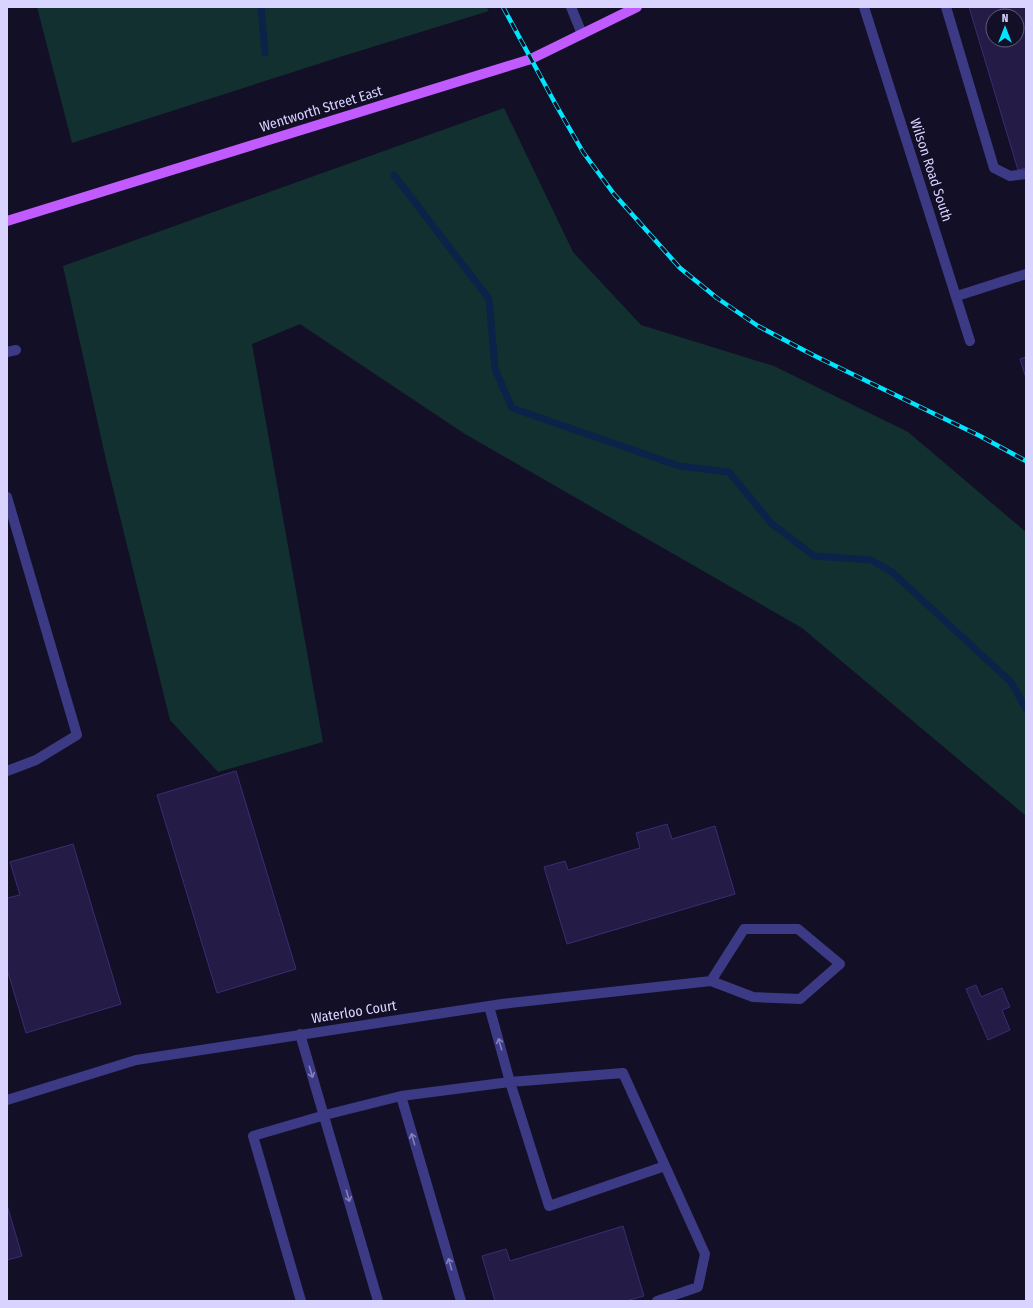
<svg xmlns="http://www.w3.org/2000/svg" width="1033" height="1308" font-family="'Fira Sans Condensed',sans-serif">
  <rect width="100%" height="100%" fill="#130f26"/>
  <path fill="#12302f" d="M37,7H486L489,11L343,56L72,143Z
    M504,108L573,252L641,325L774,366L908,432L1026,532V816L802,628L465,434L300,324L252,344L323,742L218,772L170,720L106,460L63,266Z"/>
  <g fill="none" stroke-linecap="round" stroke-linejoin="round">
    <path stroke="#0c2248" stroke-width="7" d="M261,7L265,53
      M394,175L489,299L495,369L512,408L679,466L729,472L771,523L814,556L871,560L892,572L1011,682L1026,709"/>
  </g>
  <path fill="#241b47" stroke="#3b2d73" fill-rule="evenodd" d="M969,7H1026V168L1018,170ZM993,16H1017V40H993Z
    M1026,357V378L1020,359Z
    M236,771L296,969L217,993L157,795Z
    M667,824L672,839L715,826L735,894L567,944L544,867L565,861L568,870L640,848L636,833Z
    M73,844L121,1004L26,1033L7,969V898L20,895L10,862Z
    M976,985L981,997L1002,988L1010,1007L1002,1010L1010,1030L988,1040L966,989Z
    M7,1205L22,1256L7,1260Z
    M623,1226L644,1296L626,1301H495L482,1256L506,1249L510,1261Z"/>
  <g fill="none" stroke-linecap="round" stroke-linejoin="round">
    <path stroke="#3d3a85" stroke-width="10" d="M571,7L582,34
      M864,7L970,341
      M946,7L994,168L1010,176L1026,174
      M957,296L1026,274
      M7,352L16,350
      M7,497L77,735L36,760L7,771
      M489,1006L510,1082L549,1206L665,1166
      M300,1034L378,1301
      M401,1096L461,1301
      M7,1100L136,1060L502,1004L711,981L753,997L800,999L840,964L798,929H744L711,981
      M301,1301L253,1136L325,1115L401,1096L510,1082L623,1073L705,1254L698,1287L657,1301"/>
    <path stroke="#c25bff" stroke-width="10" d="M7,221L531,59L637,7"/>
    <defs>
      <path id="rail" d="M503,7L556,105L583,152L614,194L680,268L717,298L758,326L813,355L980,436L1026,461"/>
    </defs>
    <use href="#rail" stroke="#00e5ff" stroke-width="4.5"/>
    <use href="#rail" stroke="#130f26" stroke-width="3" stroke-dasharray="9" stroke-linecap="butt"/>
  </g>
  <defs><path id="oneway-shaft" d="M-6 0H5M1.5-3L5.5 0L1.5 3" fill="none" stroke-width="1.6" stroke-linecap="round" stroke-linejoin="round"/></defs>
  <g stroke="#837fbc">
    <use href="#oneway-shaft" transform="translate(500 1044) rotate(-106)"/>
    <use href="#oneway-shaft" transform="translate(311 1072) rotate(73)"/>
    <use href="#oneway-shaft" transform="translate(413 1139) rotate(-106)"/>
    <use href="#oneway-shaft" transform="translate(348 1196) rotate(74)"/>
    <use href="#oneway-shaft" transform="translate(450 1264) rotate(-106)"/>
  </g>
  <g text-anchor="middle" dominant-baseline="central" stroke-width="3" stroke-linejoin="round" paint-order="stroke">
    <g font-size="14" fill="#d9d4ff" stroke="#130f26">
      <text transform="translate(321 109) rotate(-17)">Wentworth Street East</text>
      <text transform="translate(931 170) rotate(72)">Wilson Road South</text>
      <text transform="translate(354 1012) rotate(-9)">Waterloo Court</text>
    </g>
  </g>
  <rect width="1033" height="1308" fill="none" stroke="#d9d4ff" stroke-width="16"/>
  <g transform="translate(1005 28)"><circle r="19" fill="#130f26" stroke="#625e7d"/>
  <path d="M0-3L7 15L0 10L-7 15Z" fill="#00e5ff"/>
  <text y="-6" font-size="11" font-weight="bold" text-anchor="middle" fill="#d9d4ff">N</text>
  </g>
</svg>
